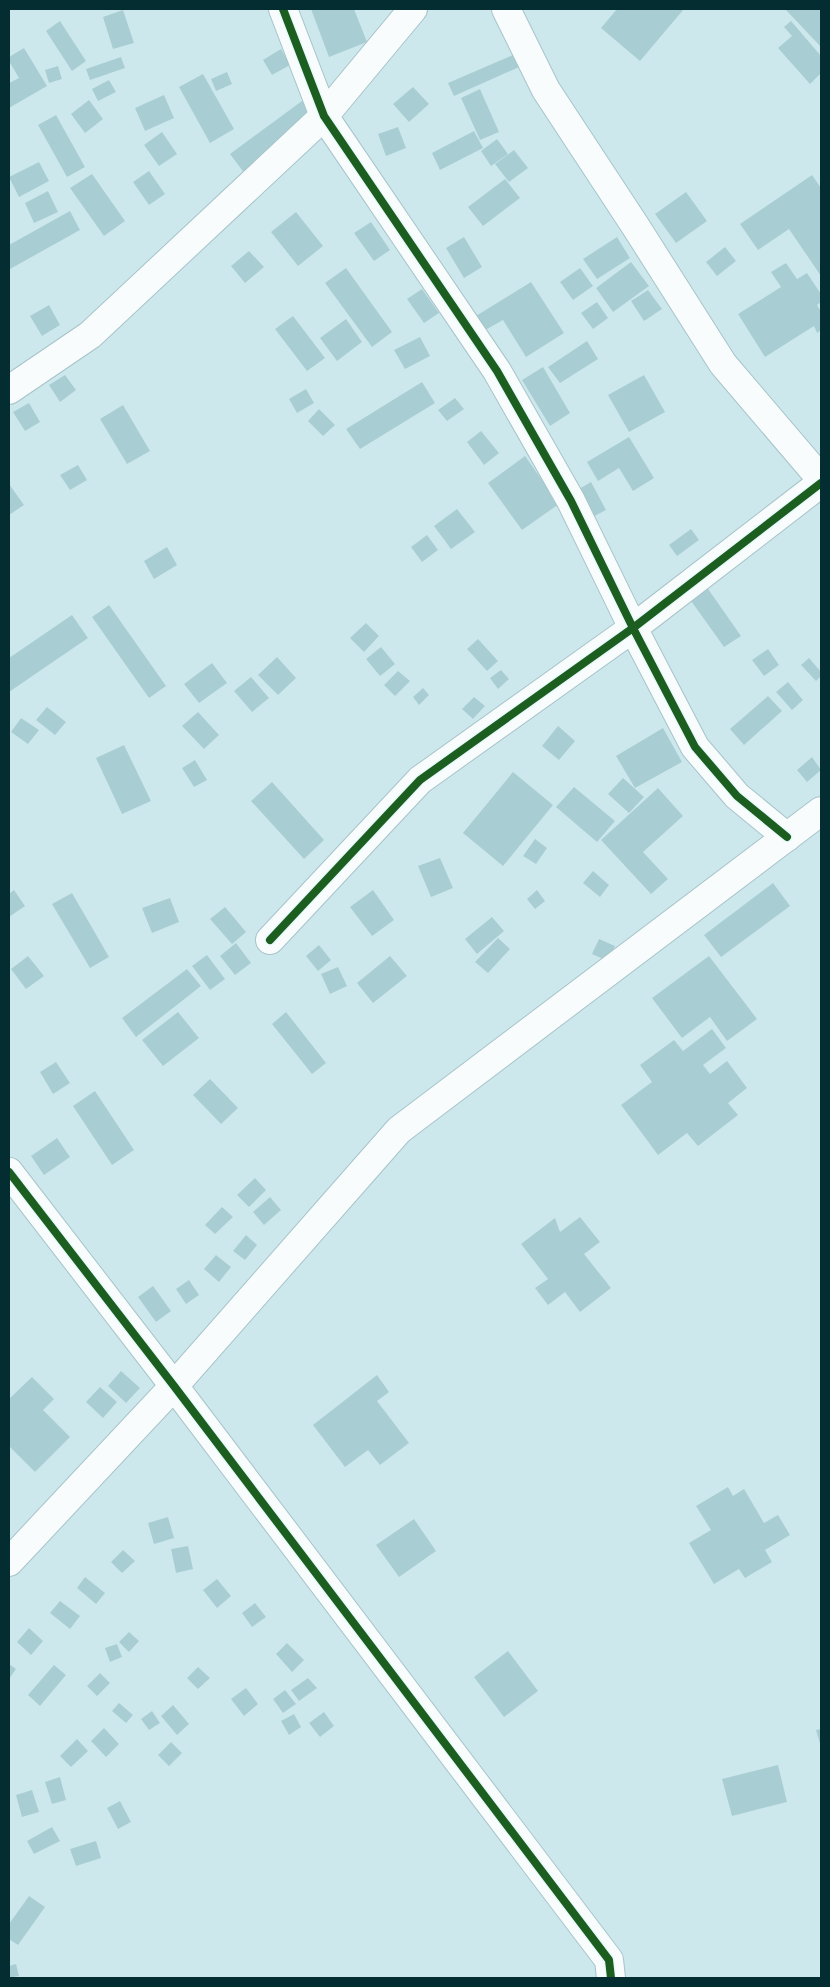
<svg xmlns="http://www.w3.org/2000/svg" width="830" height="1987" font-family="Arial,sans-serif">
  <rect width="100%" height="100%" fill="#cde8ed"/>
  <path fill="#a8ced4" d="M311,9H354L367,42L329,57Z
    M617,9H684L640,61L601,28Z
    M785,9H821V47Z
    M123,10L134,43L113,49L103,17Z
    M60,21L86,61L72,71L46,31Z
    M791,21L821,56V73L810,84L778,48L792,36L784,27Z
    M24,48L47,86L9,108V83L19,78L9,61V57Z
    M281,49L290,65L272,75L263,60Z
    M520,52L526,64L454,96L448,83Z
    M121,57L125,68L90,80L86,69Z
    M58,66L62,79L49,83L45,70Z
    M227,72L232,84L216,91L211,79Z
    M203,74L234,129L210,143L179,87Z
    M109,80L116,92L98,101L92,89Z
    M413,87L429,104L409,122L393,104Z
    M480,89L499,132L480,140L461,98Z
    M164,95L174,118L145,131L135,108Z
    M89,100L103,119L85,133L71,114Z
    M302,101L317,121L245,174L230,154Z
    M56,115L85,167L67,177L38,125Z
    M398,127L406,148L386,156L378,134Z
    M474,131L483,148L440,170L432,153Z
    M162,132L177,154L159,166L144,145Z
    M497,139L508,154L491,166L481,151Z
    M514,150L528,168L509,182L495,164Z
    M39,162L49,181L19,197L9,177Z
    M149,171L165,194L149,205L133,182Z
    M92,174L125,221L104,236L70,188Z
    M812,175L821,188V276L789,229L758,250L740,224Z
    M505,179L520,198L483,226L468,207Z
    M48,191L58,212L34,223L25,203Z
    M686,192L707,221L676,243L655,214Z
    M70,211L80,230L10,269L9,245Z
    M296,212L323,246L298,266L271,232Z
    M371,222L390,250L374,261L354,233Z
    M464,237L482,267L464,278L446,248Z
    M617,237L630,258L597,279L583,259Z
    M725,247L736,261L717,276L706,262Z
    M249,251L264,267L245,283L231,266Z
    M631,262L649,286L613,312L596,288Z
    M786,263L797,279L807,273L821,294V302L817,305L821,312V330L817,333L814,326L765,357L738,314L781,287L771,272Z
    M346,268L392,332L372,347L325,283Z
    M580,268L593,286L573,300L560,282Z
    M531,282L564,333L526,357L503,320L480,333L471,319Z
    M422,289L439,313L424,323L407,299Z
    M648,290L662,309L644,321L631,301Z
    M597,302L608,318L593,329L581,313Z
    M49,305L60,325L42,336L30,316Z
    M293,316L325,358L307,371L275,329Z
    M346,319L362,342L337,361L320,338Z
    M420,337L430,356L405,369L394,350Z
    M587,341L598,359L560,383L548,367Z
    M543,367L570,413L550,426L522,380Z
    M65,375L76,390L60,402L49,385Z
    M644,375L665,412L629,432L608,395Z
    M422,382L435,403L360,449L346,429Z
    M306,389L314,403L297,413L289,399Z
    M455,398L464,409L447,421L438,410Z
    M29,403L40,422L25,431L13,412Z
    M123,405L150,451L127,464L100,419Z
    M319,409L335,425L323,436L308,421Z
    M481,431L499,453L484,465L467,442Z
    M629,437L654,478L633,491L619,468L598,481L587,462Z
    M525,456L559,504L522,530L488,483Z
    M78,465L87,480L70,490L60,475Z
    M591,482L606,510L587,520L572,493Z
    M9,484L24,505L9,515Z
    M457,509L475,532L451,549L434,526Z
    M691,529L699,540L677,556L669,545Z
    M427,535L438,550L422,562L411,547Z
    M167,547L177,565L154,579L144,561Z
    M706,586L741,636L724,647L689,598Z
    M109,605L166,686L149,698L92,617Z
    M72,615L88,638L9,692V658Z
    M366,623L379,636L364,652L350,638Z
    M478,639L498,661L487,671L467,649Z
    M381,647L395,664L380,676L366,659Z
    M768,649L779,665L764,676L752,660Z
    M277,657L296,678L278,695L258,675Z
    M809,658L821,672V676L816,681L801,665Z
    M212,663L227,683L199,703L184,684Z
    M501,670L509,679L498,689L490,678Z
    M398,671L410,681L395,696L384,685Z
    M251,677L269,698L252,712L234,691Z
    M788,682L803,700L792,710L776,692Z
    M423,688L429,695L419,705L413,697Z
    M768,696L782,711L744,745L730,729Z
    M474,697L485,706L473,719L462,709Z
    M47,707L66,722L55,735L36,720Z
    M198,712L219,735L204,749L182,726Z
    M21,718L39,730L28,744L11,732Z
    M558,726L575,741L559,760L542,746Z
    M663,728L682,762L635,788L616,756Z
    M124,745L151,801L122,814L96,758Z
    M812,757L821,770L807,782L797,770Z
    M195,760L207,780L194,787L182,768Z
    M513,772L553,805L503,866L463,833Z
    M623,778L644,797L629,813L608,794Z
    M272,782L324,840L304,859L251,801Z
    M574,787L615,821L597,842L556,807Z
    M658,788L683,816L643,852L668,879L651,894L601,840Z
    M535,839L547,848L536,864L523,856Z
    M440,858L453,888L431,897L418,866Z
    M593,871L609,885L600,897L583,883Z
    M773,883L790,906L721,957L704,935Z
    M14,890L25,906L9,917V894Z
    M373,890L394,920L372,936L350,907Z
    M537,890L545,901L535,909L527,899Z
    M72,893L109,957L90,968L52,904Z
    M170,898L179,922L152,933L142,908Z
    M225,907L246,932L232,944L210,919Z
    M492,917L504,931L477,954L465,939Z
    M498,938L510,949L488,973L475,962Z
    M599,939L615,946L608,961L592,954Z
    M236,943L251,963L235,975L220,956Z
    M319,945L331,960L318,971L306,956Z
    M207,955L225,979L210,990L192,966Z
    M28,956L44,976L26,989L11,969Z
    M390,956L407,976L373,1003L357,983Z
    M709,956L757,1019L727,1041L710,1017L682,1038L652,998Z
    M338,967L347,986L330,994L321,974Z
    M187,969L201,986L136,1037L122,1018Z
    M178,1012L199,1038L163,1066L142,1040Z
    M286,1012L326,1063L312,1074L272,1024Z
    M712,1029L726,1048L703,1065L710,1074L727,1061L747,1088L728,1103L738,1115L698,1146L687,1133L658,1155L621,1105L652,1082L640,1065L674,1040L683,1051Z
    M56,1062L70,1083L53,1094L40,1072Z
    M210,1079L238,1108L221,1124L193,1095Z
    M95,1091L134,1150L112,1165L73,1106Z
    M57,1138L70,1157L44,1175L31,1156Z
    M255,1178L266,1190L249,1207L237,1195Z
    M270,1197L281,1210L264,1225L253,1212Z
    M222,1207L233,1217L215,1234L205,1225Z
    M580,1217L600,1242L584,1254L611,1288L580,1312L565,1292L548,1305L535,1288L548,1279L521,1244L555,1218L560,1232Z
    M246,1235L257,1245L245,1260L233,1251Z
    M216,1255L231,1267L219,1282L204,1269Z
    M189,1280L199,1295L186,1304L176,1289Z
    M153,1286L171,1311L156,1322L138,1297Z
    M121,1371L140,1388L126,1403L108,1386Z
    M377,1375L389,1392L377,1401L409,1443L380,1465L368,1450L345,1467L313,1425Z
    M32,1377L54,1399L43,1410L70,1437L35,1472L9,1446V1399Z
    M100,1387L117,1402L103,1418L86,1402Z
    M728,1487L733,1496L744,1489L764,1523L778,1515L790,1535L765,1550L772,1562L745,1578L739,1569L714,1584L689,1543L711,1530L696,1506Z
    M168,1517L174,1538L154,1544L148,1523Z
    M414,1519L436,1551L399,1577L376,1545Z
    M188,1546L193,1569L176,1573L171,1549Z
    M123,1550L135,1561L122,1573L111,1562Z
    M85,1577L105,1593L96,1604L77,1588Z
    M217,1579L231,1596L217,1608L203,1590Z
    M60,1601L80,1616L70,1629L50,1613Z
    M255,1603L266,1617L252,1627L242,1613Z
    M29,1628L43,1641L31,1655L17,1642Z
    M129,1632L139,1641L129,1652L119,1642Z
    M287,1643L304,1660L292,1672L276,1654Z
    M117,1644L122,1657L110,1662L105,1648Z
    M508,1651L538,1691L504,1717L474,1677Z
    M9,1664L16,1669L9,1679Z
    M54,1665L66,1675L40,1706L28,1695Z
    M198,1667L210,1678L198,1689L187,1678Z
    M100,1673L110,1683L97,1696L87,1686Z
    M308,1678L317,1688L299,1701L291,1690Z
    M246,1688L258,1704L244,1716L231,1699Z
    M285,1690L296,1704L283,1713L273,1699Z
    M119,1703L133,1715L126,1723L112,1711Z
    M173,1705L189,1724L177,1735L161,1716Z
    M152,1711L160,1723L149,1730L141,1719Z
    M324,1712L334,1726L320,1737L309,1723Z
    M294,1714L301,1727L289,1735L281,1721Z
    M104,1728L119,1744L106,1757L91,1741Z
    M821,1729V1747L816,1730Z
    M77,1739L88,1751L71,1767L60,1756Z
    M171,1742L182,1753L169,1766L158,1755Z
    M778,1765L787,1802L732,1816L722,1779Z
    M60,1777L66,1800L52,1804L45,1782Z
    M32,1790L39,1812L22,1817L16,1795Z
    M120,1801L131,1822L118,1829L107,1808Z
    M52,1827L60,1841L34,1854L27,1841Z
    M96,1841L101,1858L76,1866L70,1849Z
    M29,1896L45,1907L18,1945L9,1939V1924Z
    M16,1964L19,1976L9,1978V1966Z"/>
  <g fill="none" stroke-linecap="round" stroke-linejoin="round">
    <defs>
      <path id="street" d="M283,9L324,116L497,371L571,501L633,628L695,747L737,796L787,837
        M506,9L546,90L636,227L723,364L821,479
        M9,390L90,335L324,116L413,9
        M270,940L420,780L633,628L821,483
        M9,1172L174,1386L609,1960L611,1978"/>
      <path id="secondary" d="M9,1562L174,1386L399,1130L821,811"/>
    </defs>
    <use href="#street" stroke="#a7c4c9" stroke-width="30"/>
    <use href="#secondary" stroke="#a7c4c9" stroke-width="30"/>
    <use href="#street" stroke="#f8fcfc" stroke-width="28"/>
    <use href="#secondary" stroke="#f8fcfc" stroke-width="28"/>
    <defs>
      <path id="cycleway" d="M283,9L324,116L497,371L571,501L633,628L695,747L737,796L787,837
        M270,940L420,780L633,628L821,483
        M9,1172L174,1386L609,1960L611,1978"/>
    </defs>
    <use href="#cycleway" stroke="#e9f9fb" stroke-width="11"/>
    <use href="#cycleway" stroke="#1b5e20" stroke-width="8"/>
  </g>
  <rect width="830" height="1987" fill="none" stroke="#042d32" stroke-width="20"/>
</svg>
